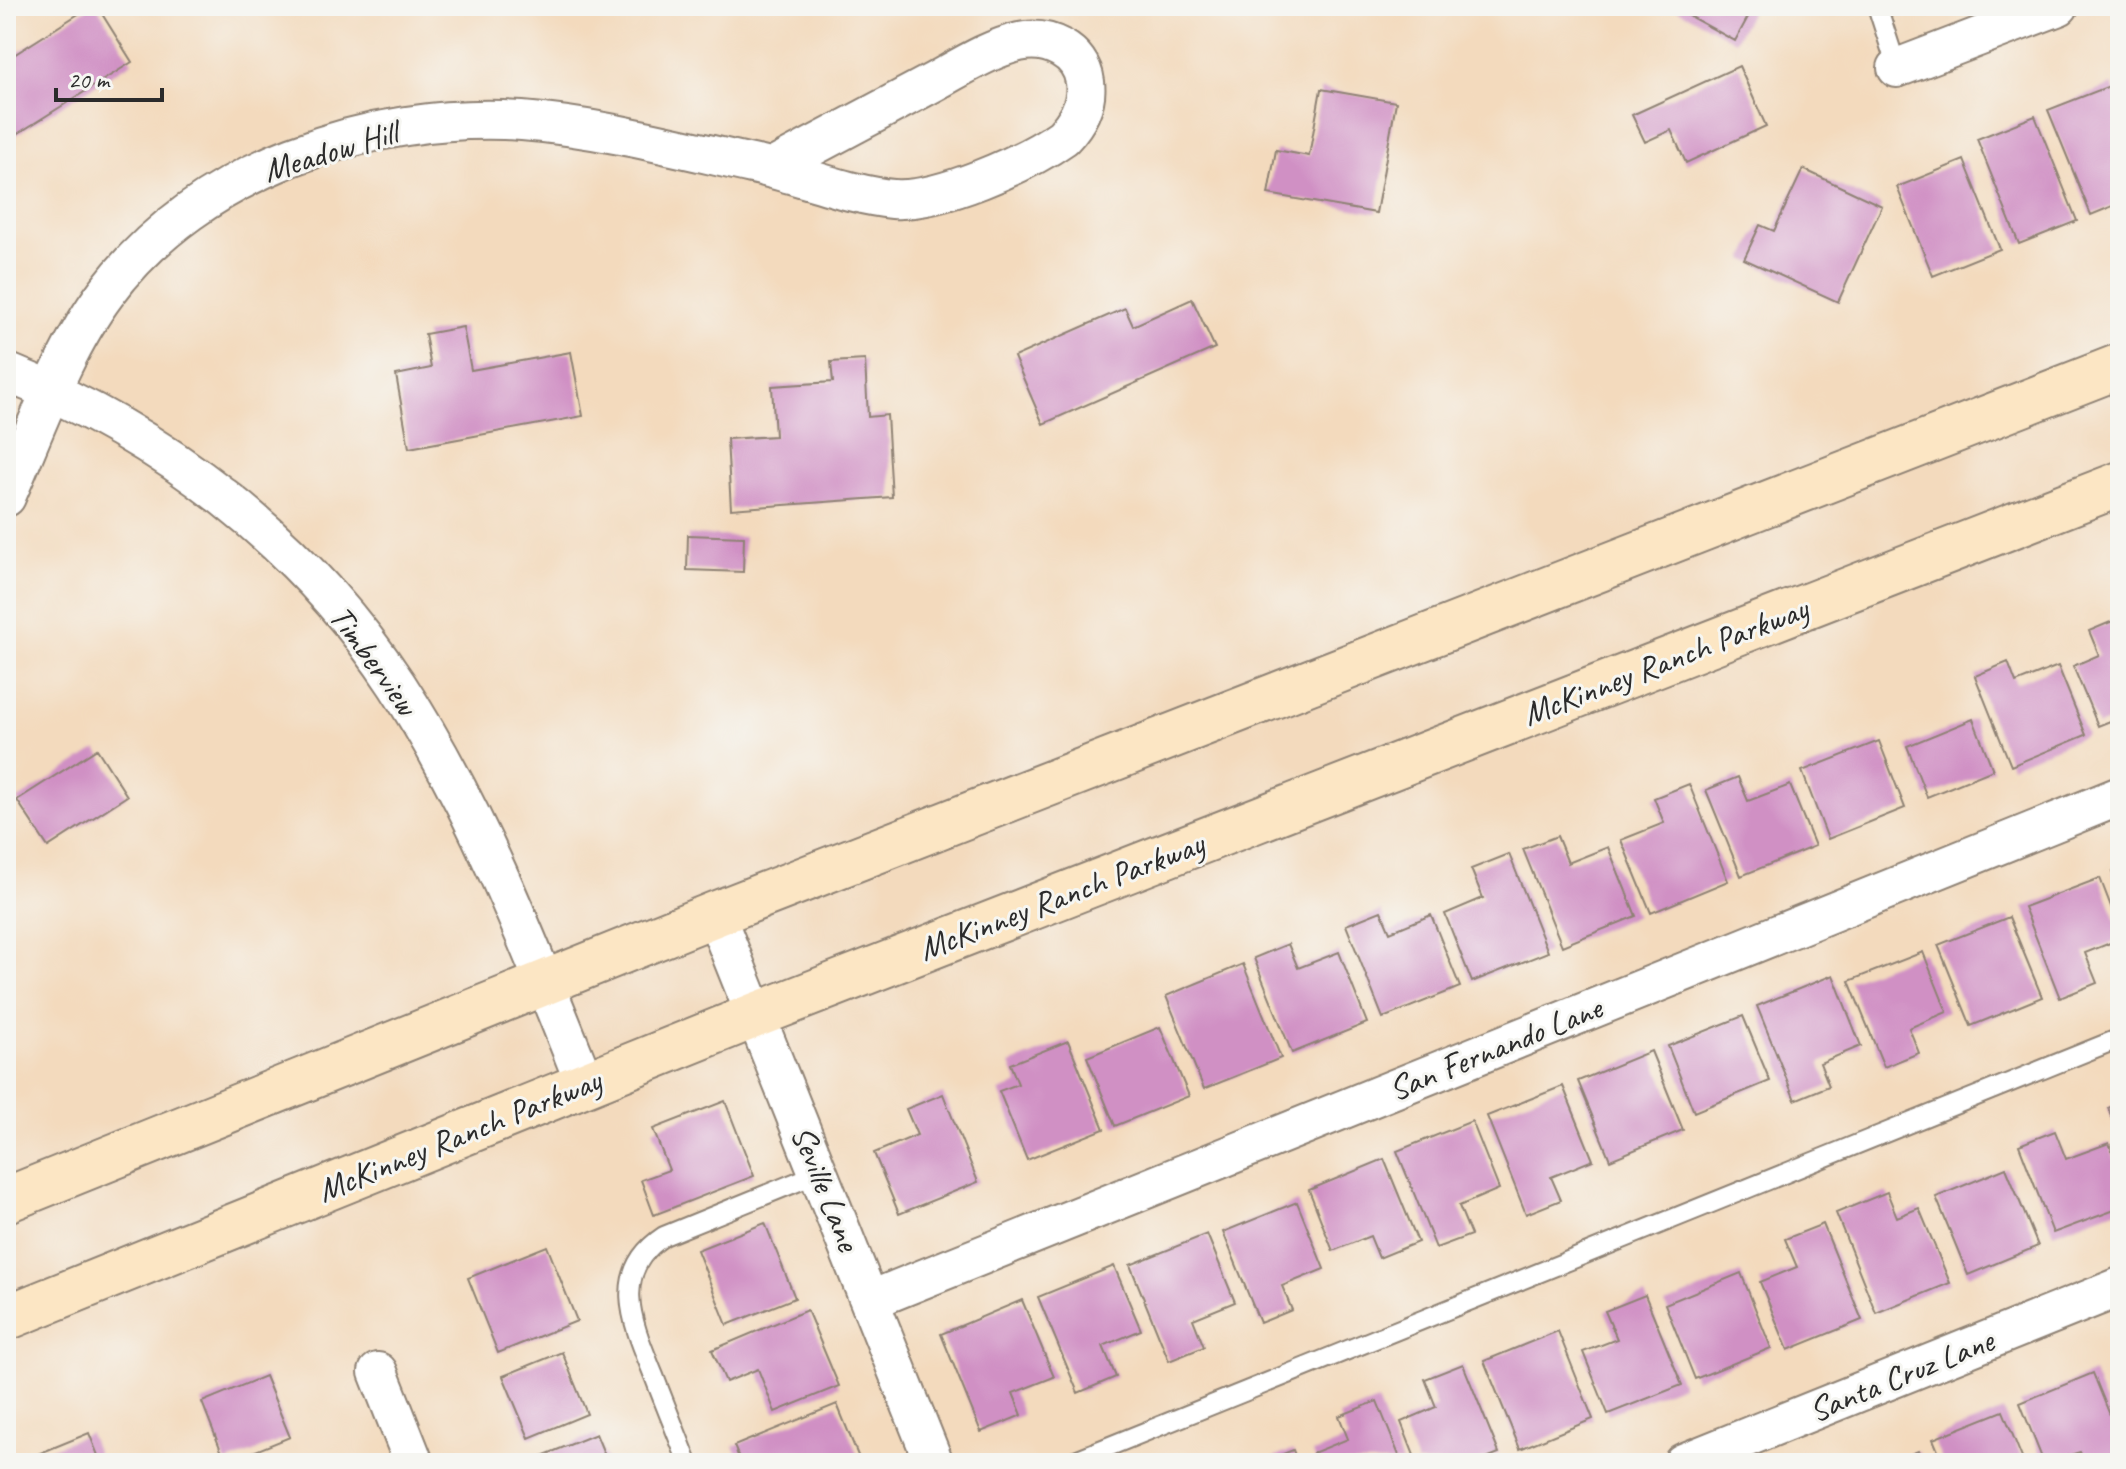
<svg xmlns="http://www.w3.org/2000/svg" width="2126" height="1469" font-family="Caveat,sans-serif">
  <rect width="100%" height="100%" fill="#f6f6f2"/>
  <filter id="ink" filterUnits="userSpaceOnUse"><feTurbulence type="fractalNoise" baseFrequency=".0125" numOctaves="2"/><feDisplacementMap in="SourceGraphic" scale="16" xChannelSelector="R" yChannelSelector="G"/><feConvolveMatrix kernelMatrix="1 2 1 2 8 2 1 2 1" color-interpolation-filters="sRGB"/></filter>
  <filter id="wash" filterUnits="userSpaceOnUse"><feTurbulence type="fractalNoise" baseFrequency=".006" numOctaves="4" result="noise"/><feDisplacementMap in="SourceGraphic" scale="32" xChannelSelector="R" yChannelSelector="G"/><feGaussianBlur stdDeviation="1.8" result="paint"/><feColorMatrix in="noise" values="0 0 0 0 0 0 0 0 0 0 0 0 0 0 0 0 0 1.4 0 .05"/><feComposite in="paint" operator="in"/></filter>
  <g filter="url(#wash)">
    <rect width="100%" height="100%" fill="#f3dabd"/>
    <g id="blocks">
      <path fill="#d090c4" d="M91,6H97L132,62L6,141V60Z
        M1671,6H1754L1735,41Z
        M1739,66L1766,126L1686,163L1671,130L1645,142L1632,115Z
        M2112,85L2120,105V203L2091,215L2048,110Z
        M1321,89L1396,102L1376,213L1268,194L1276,150L1309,156Z
        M2035,116L2077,221L2019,244L1977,139Z
        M1964,160L2000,249L1933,276L1897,187Z
        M1803,169L1882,206L1838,302L1744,259L1760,225L1774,231Z
        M1192,299L1215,348L1043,424L1014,357L1125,308L1133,326Z
        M463,327L471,370L571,352L583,416L409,448L396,375L431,368L425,334Z
        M865,360L868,417L887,415L892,497L731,509L727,439L775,436L772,386L833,382L831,362Z
        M688,535L744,537L743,572L687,570Z
        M2120,618V717L2098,726L2073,666L2099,655L2089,631Z
        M2008,662L2016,683L2058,666L2086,735L2011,766L1975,676Z
        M1973,719L1993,770L1927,797L1907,746Z
        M1879,741L1905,808L1828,839L1802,771Z
        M97,749L127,796L48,847L17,800Z
        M1738,777L1748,801L1790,785L1815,846L1741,876L1706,790Z
        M1689,784L1728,881L1651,913L1621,840L1664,823L1654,798Z
        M1557,836L1568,863L1608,847L1636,916L1562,946L1523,849Z
        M1509,854L1548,952L1472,982L1445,914L1483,898L1471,869Z
        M2120,869V890L2113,872Z
        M2100,878L2120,930V939L2085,953L2097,983L2060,998L2024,907Z
        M1381,911L1390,932L1431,915L1460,987L1383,1018L1346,925Z
        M2009,917L2042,997L1971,1026L1938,945Z
        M1288,944L1298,968L1339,952L1367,1023L1292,1053L1254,958Z
        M1923,952L1947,1012L1909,1028L1919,1053L1884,1067L1849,981Z
        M1243,964L1281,1058L1204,1089L1166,996Z
        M1833,975L1861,1046L1820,1063L1829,1086L1795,1100L1757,1006Z
        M1743,1016L1770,1081L1694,1112L1668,1046Z
        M1160,1027L1189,1096L1115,1126L1087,1057Z
        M1068,1041L1104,1129L1027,1160L999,1091L1018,1084L1010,1064Z
        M1651,1051L1683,1130L1610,1160L1578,1081Z
        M1563,1086L1593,1160L1551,1177L1561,1200L1526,1214L1487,1116Z
        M943,1094L978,1182L899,1214L874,1153L917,1135L906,1109Z
        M725,1101L754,1176L654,1215L641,1180L669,1170L653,1129Z
        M2120,1103V1137L2108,1108Z
        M1472,1121L1499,1189L1459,1206L1471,1235L1436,1248L1397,1151Z
        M2055,1131L2066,1159L2109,1143L2120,1173V1208L2053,1233L2019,1145Z
        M1384,1159L1418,1242L1379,1258L1370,1236L1333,1251L1309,1190Z
        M2006,1168L2038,1246L1968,1275L1936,1197Z
        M1887,1192L1897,1217L1919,1208L1950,1283L1876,1313L1836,1213Z
        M1297,1202L1324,1269L1282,1286L1292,1310L1260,1323L1223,1232Z
        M765,1223L795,1298L727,1325L697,1250Z
        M1823,1224L1862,1320L1788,1350L1760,1282L1797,1267L1785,1239Z
        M1207,1234L1235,1302L1193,1319L1204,1347L1169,1361L1130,1265Z
        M547,1246L577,1321L498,1353L468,1278Z
        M1114,1266L1141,1330L1103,1346L1116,1377L1078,1393L1038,1297Z
        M1741,1273L1771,1348L1695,1379L1665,1304Z
        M1645,1295L1682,1385L1608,1414L1583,1352L1617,1339L1605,1311Z
        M1022,1300L1054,1377L1013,1393L1022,1415L981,1432L941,1334Z
        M807,1310L839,1386L775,1412L758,1369L726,1382L712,1350Z
        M1558,1331L1593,1419L1520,1449L1484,1361Z
        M562,1352L587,1414L529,1438L503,1376Z
        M1463,1364L1499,1453L1474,1463H1417L1401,1422L1436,1407L1425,1379Z
        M2120,1366V1395L2110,1370Z
        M2093,1373L2120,1440V1463H2085L2080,1452L2044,1463L2020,1403Z
        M265,1376L290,1437L226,1463L202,1402Z
        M1377,1401L1402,1463H1317L1313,1453L1348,1439L1339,1416Z
        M837,1404L861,1463H741L734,1446Z
        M2003,1411L2024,1463H1943L1933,1439Z
        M89,1433L101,1463H16Z
        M596,1434L608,1463H525Z
        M1293,1450L1298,1463H1260Z
        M1918,1451L1923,1463H1889Z"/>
    </g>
  </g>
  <g filter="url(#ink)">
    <use href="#blocks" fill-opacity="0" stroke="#8f8274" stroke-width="2"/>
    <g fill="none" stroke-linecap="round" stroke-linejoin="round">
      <defs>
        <path id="lane" d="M1877,6L1897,68
          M688,1463C677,1434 665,1405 654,1376C634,1326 608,1273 664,1236L819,1173
          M1068,1463L2120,1038"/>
        <path id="street" d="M1897,68L2059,6
          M6,372C163,435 303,542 397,685C477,808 531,948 585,1084
          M6,497C35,431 63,350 106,293C199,168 371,111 522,121C599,127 676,147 752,164C796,173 848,195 893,199C938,202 1025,164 1063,137C1077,122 1088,104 1085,82C1081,51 1048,36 1019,42C988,49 958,69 930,84C877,112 825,140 772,168
          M715,914L934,1463
          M871,1300L2120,796
          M378,1372L414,1463
          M1683,1463L2120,1287"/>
        <path id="secondary" d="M6,1200L715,914L2120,366
          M6,1318L756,1015L2120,484"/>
      </defs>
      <use href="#lane" stroke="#8f8274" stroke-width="22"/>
      <use href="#street" stroke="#8f8274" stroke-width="42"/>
      <use href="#secondary" stroke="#8f8274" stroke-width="48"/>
      <use href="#lane" stroke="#fff" stroke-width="18"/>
      <use href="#street" stroke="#fff" stroke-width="38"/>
      <use href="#secondary" stroke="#fce6c4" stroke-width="44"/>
    </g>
  </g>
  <g text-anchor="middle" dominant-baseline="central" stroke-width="6" stroke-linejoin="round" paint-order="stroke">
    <g font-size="34" fill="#2b2b2b" stroke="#f6f6f2">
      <text transform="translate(330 151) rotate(-17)">Meadow Hill</text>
      <text transform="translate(374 660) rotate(54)">Timberview</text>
      <text transform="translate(1665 661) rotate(-21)">McKinney Ranch Parkway</text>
      <text transform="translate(1061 896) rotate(-21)">McKinney Ranch Parkway</text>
      <text transform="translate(1495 1048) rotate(-22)">San Fernando Lane</text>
      <text transform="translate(459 1135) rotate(-22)">McKinney Ranch Parkway</text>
      <text transform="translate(826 1188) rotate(68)">Seville Lane</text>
      <text transform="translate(1901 1375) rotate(-22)">Santa Cruz Lane</text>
    </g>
  </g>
  <rect width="2126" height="1469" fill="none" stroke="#f6f6f2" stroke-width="32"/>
  <path d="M56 88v12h106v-12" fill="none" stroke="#2b2b2b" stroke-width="4"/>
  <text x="68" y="88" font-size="24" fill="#2b2b2b" stroke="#f6f6f2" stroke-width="6" paint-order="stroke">20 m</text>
</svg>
